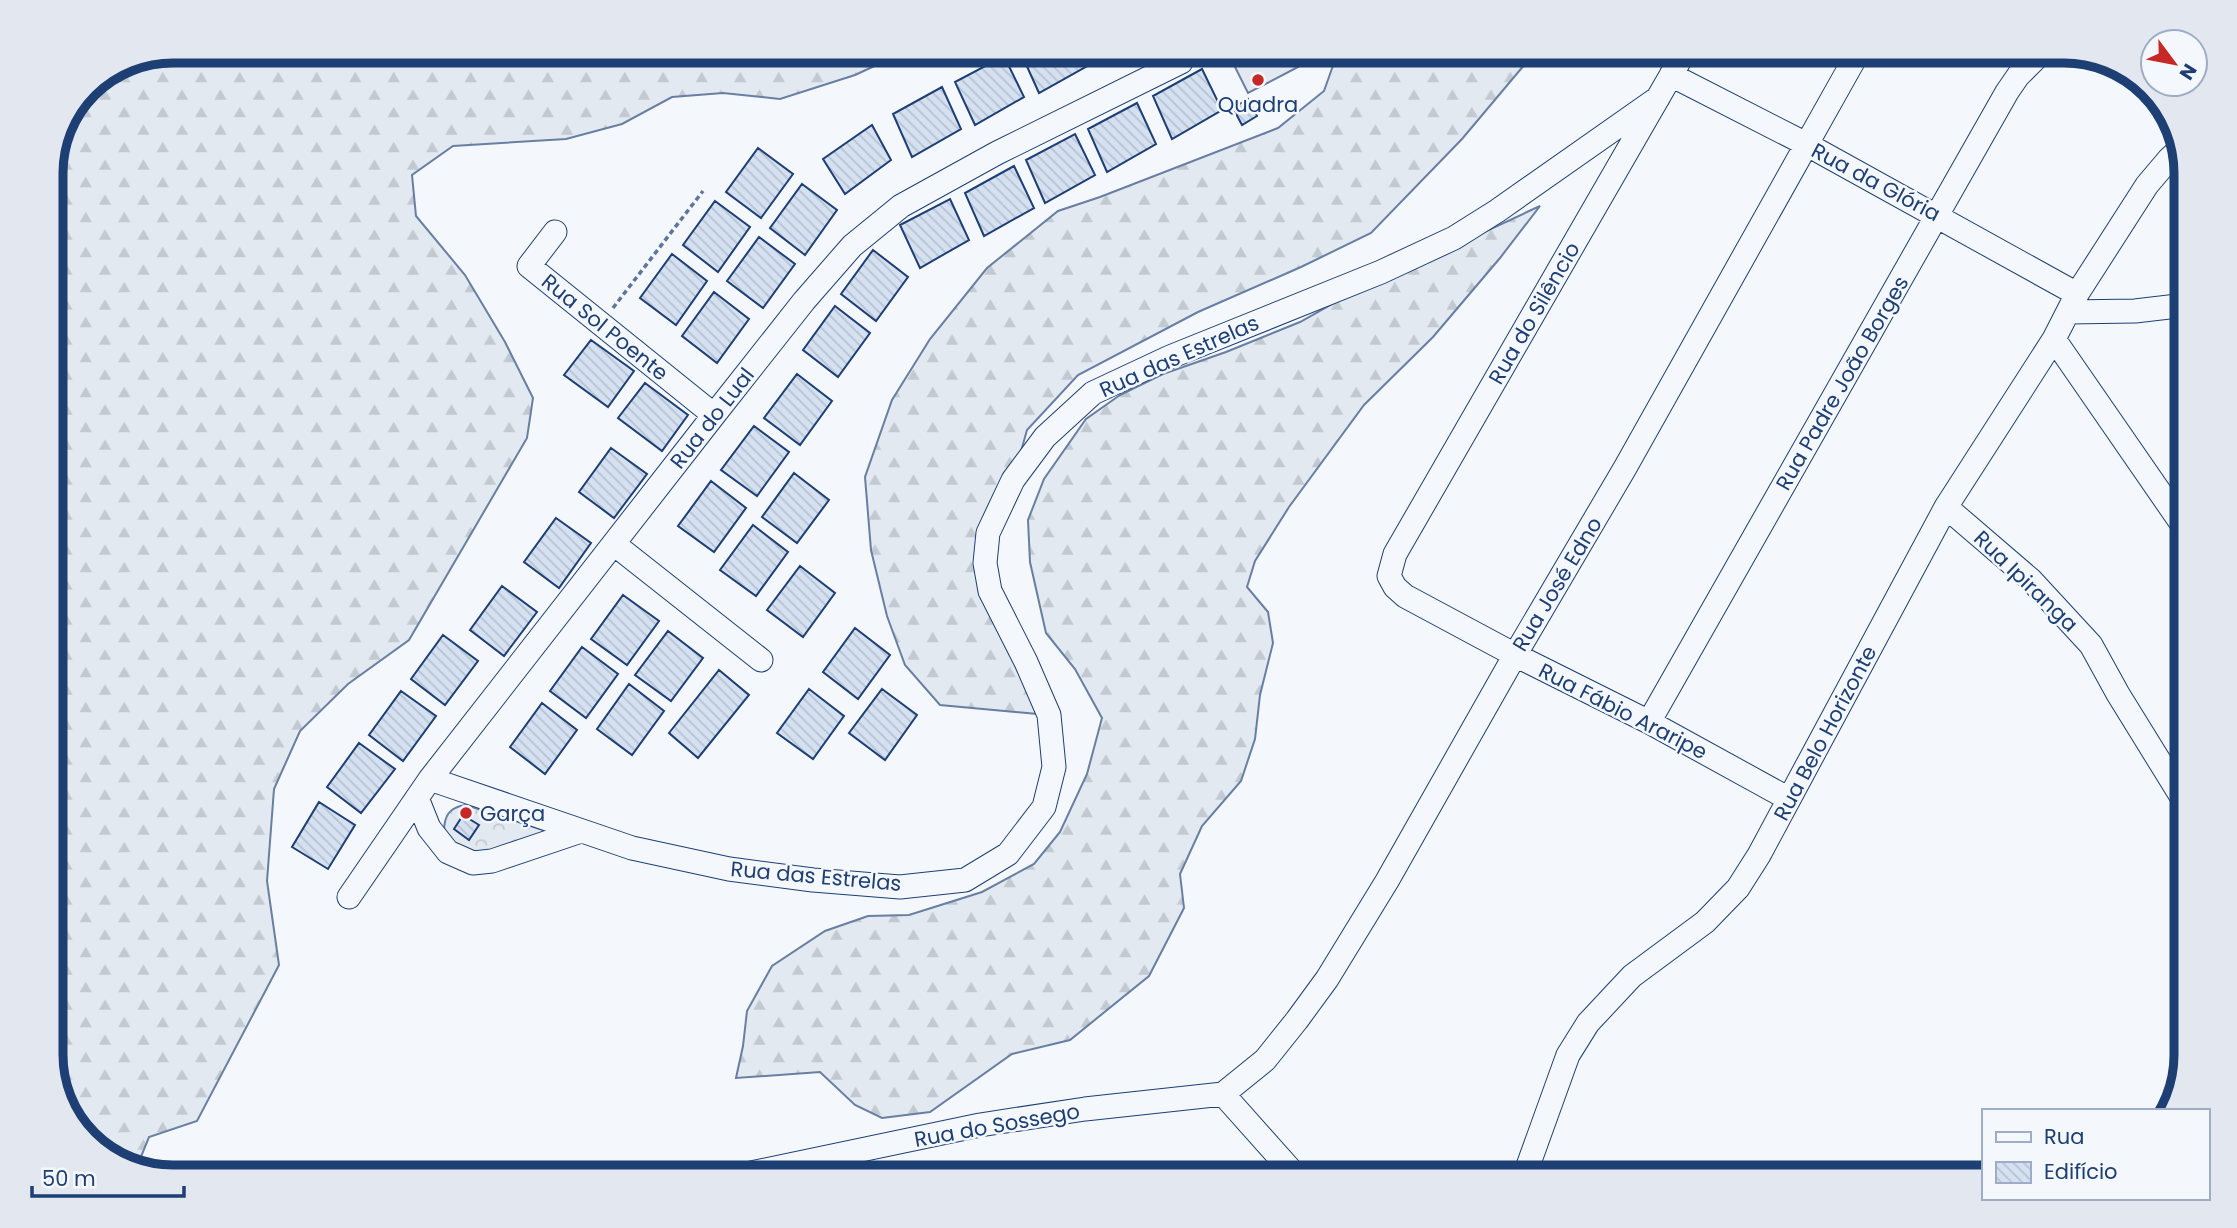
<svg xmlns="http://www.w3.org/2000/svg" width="2237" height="1228" font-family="Poppins,sans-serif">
  <defs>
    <pattern id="forest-firs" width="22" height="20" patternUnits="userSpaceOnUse" patternTransform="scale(1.75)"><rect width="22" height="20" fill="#e3e9f0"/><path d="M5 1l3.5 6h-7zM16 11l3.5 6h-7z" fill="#c2c9d1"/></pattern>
    <pattern id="park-crowns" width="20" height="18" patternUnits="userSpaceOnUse" patternTransform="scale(1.75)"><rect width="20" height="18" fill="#e3e9f0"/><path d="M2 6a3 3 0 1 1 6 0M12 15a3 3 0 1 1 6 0" fill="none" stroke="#c2c9d1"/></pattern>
    <pattern id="building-back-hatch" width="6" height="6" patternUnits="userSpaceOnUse" patternTransform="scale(1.75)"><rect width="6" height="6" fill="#d5e0f0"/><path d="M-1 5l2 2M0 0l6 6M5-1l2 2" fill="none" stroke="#b6c1d1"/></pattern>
  </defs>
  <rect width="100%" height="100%" fill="#f4f7fb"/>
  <path fill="url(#forest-firs)" stroke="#687fa3" stroke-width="2" d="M173,51H907L855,75L780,99L723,93L672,97L622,124L566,139L453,146L412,175L416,216L465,275L505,342L533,398L527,438L409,640L348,684L300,731L274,789L267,881L279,965L197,1121L149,1137L136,1169L119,1164L71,1122L51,1063V166L87,86L127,60Z
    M1333,51H1536L1462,139L1371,233L1301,267L1198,312L1078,375L1027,430L1013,480L985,563L1049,715L940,705L905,665L887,616L871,550L865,477L892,400L930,339L987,268L1058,211L1100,197L1278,128L1324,91L1335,60Z
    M1540,206L1500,258L1433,337L1364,405L1289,507L1255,561L1247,587L1268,612L1273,643L1260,695L1255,739L1241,781L1202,826L1180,874L1184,908L1149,976L1070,1040L1012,1054L930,1112L882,1118L855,1105L820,1072L736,1078L743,1046L747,1011L772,966L825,931L868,916L909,915L982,892L1034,864L1060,832L1087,774L1102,718L1075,669L1046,633L1030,562L1028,520L1044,479L1086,419L1120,395L1163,374L1226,352L1300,322L1343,298Z"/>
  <path fill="url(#park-crowns)" stroke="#687fa3" stroke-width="2" d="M466,805L546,831C522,841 480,863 456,845C452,842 448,836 444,832C444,816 449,807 466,805Z"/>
  <path fill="#e3e9f0" stroke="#687fa3" stroke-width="2" d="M1227,51H1291L1298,67L1248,93Z"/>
  <path fill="url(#building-back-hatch)" stroke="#1d3f73" stroke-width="2" d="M1020,51H1082L1089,65L1039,93Z
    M1095,51H1127L1102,65Z
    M1004,56L1024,97L975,125L955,82Z
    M1202,69L1222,110L1172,139L1153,96Z
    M942,87L961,129L912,157L893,114Z
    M1248,99L1257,116L1242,125L1233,108Z
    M1137,103L1156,144L1107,172L1088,129Z
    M872,125L891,160L845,194L823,159Z
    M1075,134L1095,175L1045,203L1026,160Z
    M758,148L793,174L761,218L726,192Z
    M1014,166L1034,208L984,236L965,193Z
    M802,184L837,210L805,255L770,228Z
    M950,199L969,240L920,268L900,225Z
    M715,201L750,227L718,272L683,245Z
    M759,237L795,264L763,308L727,281Z
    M873,250L908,277L876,321L841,294Z
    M672,254L707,281L676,325L640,298Z
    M714,292L749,319L717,363L682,336Z
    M835,306L870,333L838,377L803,350Z
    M591,340L634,371L608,407L564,375Z
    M797,374L832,401L800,445L764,418Z
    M645,383L688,415L662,451L618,418Z
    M754,426L789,452L757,496L721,470Z
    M611,448L647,474L614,518L579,492Z
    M794,473L829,500L797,543L762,517Z
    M711,481L746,508L714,552L678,526Z
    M556,518L591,543L559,588L524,562Z
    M753,525L788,552L756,596L720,570Z
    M800,566L835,593L803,637L767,610Z
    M502,586L537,612L504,656L470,630Z
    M623,595L659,621L627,665L591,639Z
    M855,628L890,655L858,699L823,672Z
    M668,631L703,658L671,701L635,675Z
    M443,635L478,661L445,705L411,679Z
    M582,647L618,674L586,718L550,691Z
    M719,670L749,695L698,758L669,733Z
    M629,684L664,711L632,755L597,729Z
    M809,689L844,716L813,759L777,733Z
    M882,689L917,715L885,760L849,733Z
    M401,691L436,716L403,761L369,735Z
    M542,703L577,730L545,774L510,747Z
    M359,743L395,769L361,813L327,787Z
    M319,802L355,825L328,869L292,847Z
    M463,815L479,825L469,840L454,829Z"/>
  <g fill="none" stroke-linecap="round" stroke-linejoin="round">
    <defs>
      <path id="minor" d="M1685,51L1395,554L1389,576L1395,587L1405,596L1515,655L1649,722L1789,799
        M1671,75L1806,144L2077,294
        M555,232L529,266L714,415
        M2068,312L2135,311L2186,305
        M2054,339L2186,530
        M1946,507L2031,580L2091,645L2118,694L2186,804
        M614,544L761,660
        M1649,722L2007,92L2018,76L2043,51
        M430,779L632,848L729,869L813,880L900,887L965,880L1008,854L1044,807L1054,767L1049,715L1026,662L990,591L985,563L988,533L1013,480L1045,437L1093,393L1170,357L1381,272L1454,238L1497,211L1658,98
        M417,798L429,828L448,852L473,863L492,861L581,831
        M349,897L430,779L714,415L804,301L852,246L901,206L997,153L1181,62
        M1223,1094L1265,1060L1297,1020L1327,979L1387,881L1515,655L1625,468L1859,51
        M1223,1094L1297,1177
        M732,1177L980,1125L1085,1109L1223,1094
        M1524,1177L1568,1055L1588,1023L1632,976L1705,922L1738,888L1759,855L1946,507L2054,339L2077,294L2147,185L2169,159L2180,149"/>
    </defs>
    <use href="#minor" stroke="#1d3f73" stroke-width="25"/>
    <path stroke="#5e769c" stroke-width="3.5" stroke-dasharray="5 3.5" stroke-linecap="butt" d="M613,308L703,191"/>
    <use href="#minor" stroke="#f4f7fb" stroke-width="23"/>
  </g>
  <g fill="#c62828" stroke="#f4f7fb" stroke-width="2.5">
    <circle cx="1258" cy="80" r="7"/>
    <circle cx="466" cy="813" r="7"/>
  </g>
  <g text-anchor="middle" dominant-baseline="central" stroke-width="5" stroke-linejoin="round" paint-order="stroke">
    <g font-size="21" fill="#1d3f73" stroke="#f4f7fb">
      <text x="1258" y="104">Quadra</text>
      <text x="480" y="813" text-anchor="start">Garça</text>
    </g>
    <g font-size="21" fill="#1d3f73" stroke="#f4f7fb">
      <text transform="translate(1876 182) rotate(28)">Rua da Glória</text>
      <text transform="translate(1534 313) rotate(-60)">Rua do Silêncio</text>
      <text transform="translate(605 327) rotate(39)">Rua Sol Poente</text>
      <text transform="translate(1179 356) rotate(-24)">Rua das Estrelas</text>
      <text transform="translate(1842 383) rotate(-60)">Rua Padre João Borges</text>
      <text transform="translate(712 418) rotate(-52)">Rua do Lual</text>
      <text transform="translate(2026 581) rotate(44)">Rua Ipiranga</text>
      <text transform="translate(1557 584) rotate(-59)">Rua José Edno</text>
      <text transform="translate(1623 711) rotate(27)">Rua Fábio Araripe</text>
      <text transform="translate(1825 733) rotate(-62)">Rua Belo Horizonte</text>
      <text transform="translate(816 876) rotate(5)">Rua das Estrelas</text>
      <text transform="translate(997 1125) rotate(-10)">Rua do Sossego</text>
    </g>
  </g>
  <path d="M0 0H2237V1228H0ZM173 63H2064A110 110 0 0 1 2174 173V1055A110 110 0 0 1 2064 1165H173A110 110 0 0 1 63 1055V173A110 110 0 0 1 173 63Z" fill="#e3e8f0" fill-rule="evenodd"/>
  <path fill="none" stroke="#1d3f73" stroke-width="9" d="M173 63H2064A110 110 0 0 1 2174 173V1055A110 110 0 0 1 2064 1165H173A110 110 0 0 1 63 1055V173A110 110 0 0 1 173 63Z"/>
  <rect x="1982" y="1109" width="228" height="91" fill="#f4f7fb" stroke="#9eadc5" stroke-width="2"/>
  <rect x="1996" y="1132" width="35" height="10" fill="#f4f7fb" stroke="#9eadc5" stroke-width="2"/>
  <text x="2044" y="1144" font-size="21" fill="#1d3f73">Rua</text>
  <rect x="1996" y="1162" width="35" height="21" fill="url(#building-back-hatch)" stroke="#9eadc5" stroke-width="2"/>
  <text x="2044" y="1179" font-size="21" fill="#1d3f73">Edifício</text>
  <g transform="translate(2174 63) rotate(122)"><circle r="33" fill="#f4f7fb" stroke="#9eadc5" stroke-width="2"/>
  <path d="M0-5L12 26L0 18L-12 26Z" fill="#c62828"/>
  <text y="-10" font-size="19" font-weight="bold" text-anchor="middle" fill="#1d3f73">N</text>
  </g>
  <path d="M32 1186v10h152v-10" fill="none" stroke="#1d3f73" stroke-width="3.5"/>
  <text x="42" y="1186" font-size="21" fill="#1d3f73" stroke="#f4f7fb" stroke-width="5" paint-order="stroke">50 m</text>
</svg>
